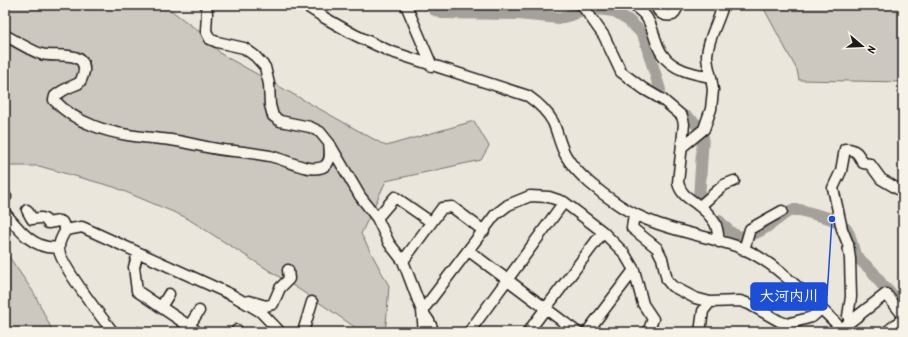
<svg xmlns="http://www.w3.org/2000/svg" width="908" height="337" font-family="Kalam,'Klee One',sans-serif">
  <rect width="100%" height="100%" fill="#eae6dc"/>
  <filter id="ink" filterUnits="userSpaceOnUse"><feTurbulence type="fractalNoise" baseFrequency=".025" numOctaves="2"/><feDisplacementMap in="SourceGraphic" scale="8" xChannelSelector="R" yChannelSelector="G"/><feConvolveMatrix kernelMatrix="1 2 1 2 8 2 1 2 1" color-interpolation-filters="sRGB"/></filter>
  <g filter="url(#ink)">
    <path fill="#ccc8c0" stroke="#74726e" d="M5,5H164L205,36L221,54L386,146L474,121L489,146L481,160L386,181L361,234L389,286L386,325L379,332H362L314,299L185,217L114,187L39,166H5Z
      M762,5H903V82L799,80L797,70Z
      M5,251L34,293L53,332H5Z
      M137,326L171,332H143Z"/>
    <g fill="none" stroke-linecap="round" stroke-linejoin="round">
      <path stroke="#6d6c68" stroke-width="2" d="M607,5L613,11"/>
      <path stroke="#a3a19a" stroke-width="12" d="M430,5L433,9L442,13L518,14L559,18L571,15L591,8L613,11L628,20L643,34L660,90
        M687,117L700,127L703,137L699,198
        M719,221C724,226 729,232 735,235C751,242 775,221 787,212L793,210H800L832,219L846,229L849,234L855,255L873,272L883,286L903,305"/>
      <defs>
        <path id="minor" d="M206,5L207,14L206,31L210,39L217,42L244,48L255,56L265,67L269,84L270,105L273,116L280,121L310,127L320,132L329,143L360,196L377,218L389,243L403,261
          M305,5L325,18L355,35L389,51L528,96C538,103 547,111 553,122C558,133 560,146 566,156C576,174 602,194 619,205C655,229 697,233 736,246C765,256 787,278 810,298C821,309 834,320 844,332
          M406,5L432,66
          M582,5L604,36L621,72L644,89L663,100L682,116L684,124L678,183C681,195 689,198 698,205C704,209 711,217 715,223C718,229 718,236 719,242
          M633,5C638,9 645,13 648,20C654,30 655,44 662,54C672,70 694,74 711,77L713,90L711,109L704,129L682,147
          M656,5C658,14 665,17 673,15L679,5
          M5,35C17,42 28,49 41,54C54,58 86,49 84,71C83,75 82,80 79,83C76,85 71,86 68,88C63,90 59,93 55,96L54,100C65,112 78,120 94,126C119,136 145,137 171,140C192,143 213,150 234,151C246,152 258,154 270,156C285,159 308,173 323,167C332,163 330,151 329,143
          M711,77C709,70 707,62 707,55C708,38 719,21 723,5
          M5,197H6
          M700,206L724,185L734,181
          M27,210L32,219C39,218 44,216 48,223L59,221L62,222L66,230
          M5,213C19,230 35,251 59,247
          M634,214L632,228L657,248L662,258L667,280L672,286L695,298L710,302L740,301L749,304L779,321L787,324L812,317L821,309
          M377,218L395,197L431,222
          M744,250L750,229L782,211
          M469,251L577,332
          M138,253L134,267L137,291L195,330
          M249,301L266,306L273,304L280,288L289,279L288,270
          M161,307L169,294
          M422,311L495,215L508,205L530,196L549,197L564,202L603,232L624,253L634,270L643,304L653,319L648,332
          M422,311L429,321L434,332
          M850,321L848,316L851,297L850,259L848,244L842,229L833,188L841,171L845,149C856,148 859,155 863,163L870,164L881,179L903,192
          M846,325L886,294L903,315
          M189,326L199,311
          M113,332C102,318 61,265 59,250C58,243 62,236 66,230L82,227L232,295L261,312L280,332
          M237,332V330
          M303,332L312,302
          M424,332L422,311L403,261L442,208L452,207L484,231
          M469,332L564,202
          M528,332L603,232
          M587,332L634,270
          M700,332L703,311L710,302"/>
        <path id="major" d="M888,332L903,320"/>
      </defs>
      <use href="#minor" stroke="#1c1c1c" stroke-width="13"/>
      <use href="#major" stroke="#1c1c1c" stroke-width="15"/>
      <use href="#minor" stroke="#f7f3e8" stroke-width="10"/>
      <use href="#major" stroke="#f7f3e8" stroke-width="12"/>
    </g>
  </g>
  <path fill="none" stroke="#1d4ed8" stroke-width="1.5" d="M832 219L827 296"/>
  <circle fill="#1d4ed8" stroke="#f7f3e8" stroke-width="1.5" cx="832" cy="219" r="4"/>
  <rect fill="#1d4ed8" stroke="#1d4ed8" stroke-width="1.5" x="751" y="283" width="76" height="27" rx="4"/>
  <g font-size="15" text-anchor="middle" font-weight="bold" fill="#fff">
    <text x="789" y="301">大河内川</text>
  </g>
  <rect width="908" height="337" fill="none" stroke="#f7f3e8" stroke-width="20"/>
  <rect x="10" y="10" width="888" height="317" fill="none" stroke="#1c1c1c" stroke-width="1.5" filter="url(#ink)"/>
  <g transform="translate(862 46) rotate(109)" stroke="#f7f3e8" stroke-width="3" paint-order="stroke">
  <path d="M0-3L7 15L0 10L-7 15Z" fill="#1c1c1c"/>
  <text y="-6" font-size="11" font-weight="bold" text-anchor="middle" fill="#1c1c1c">N</text>
  </g>
</svg>
